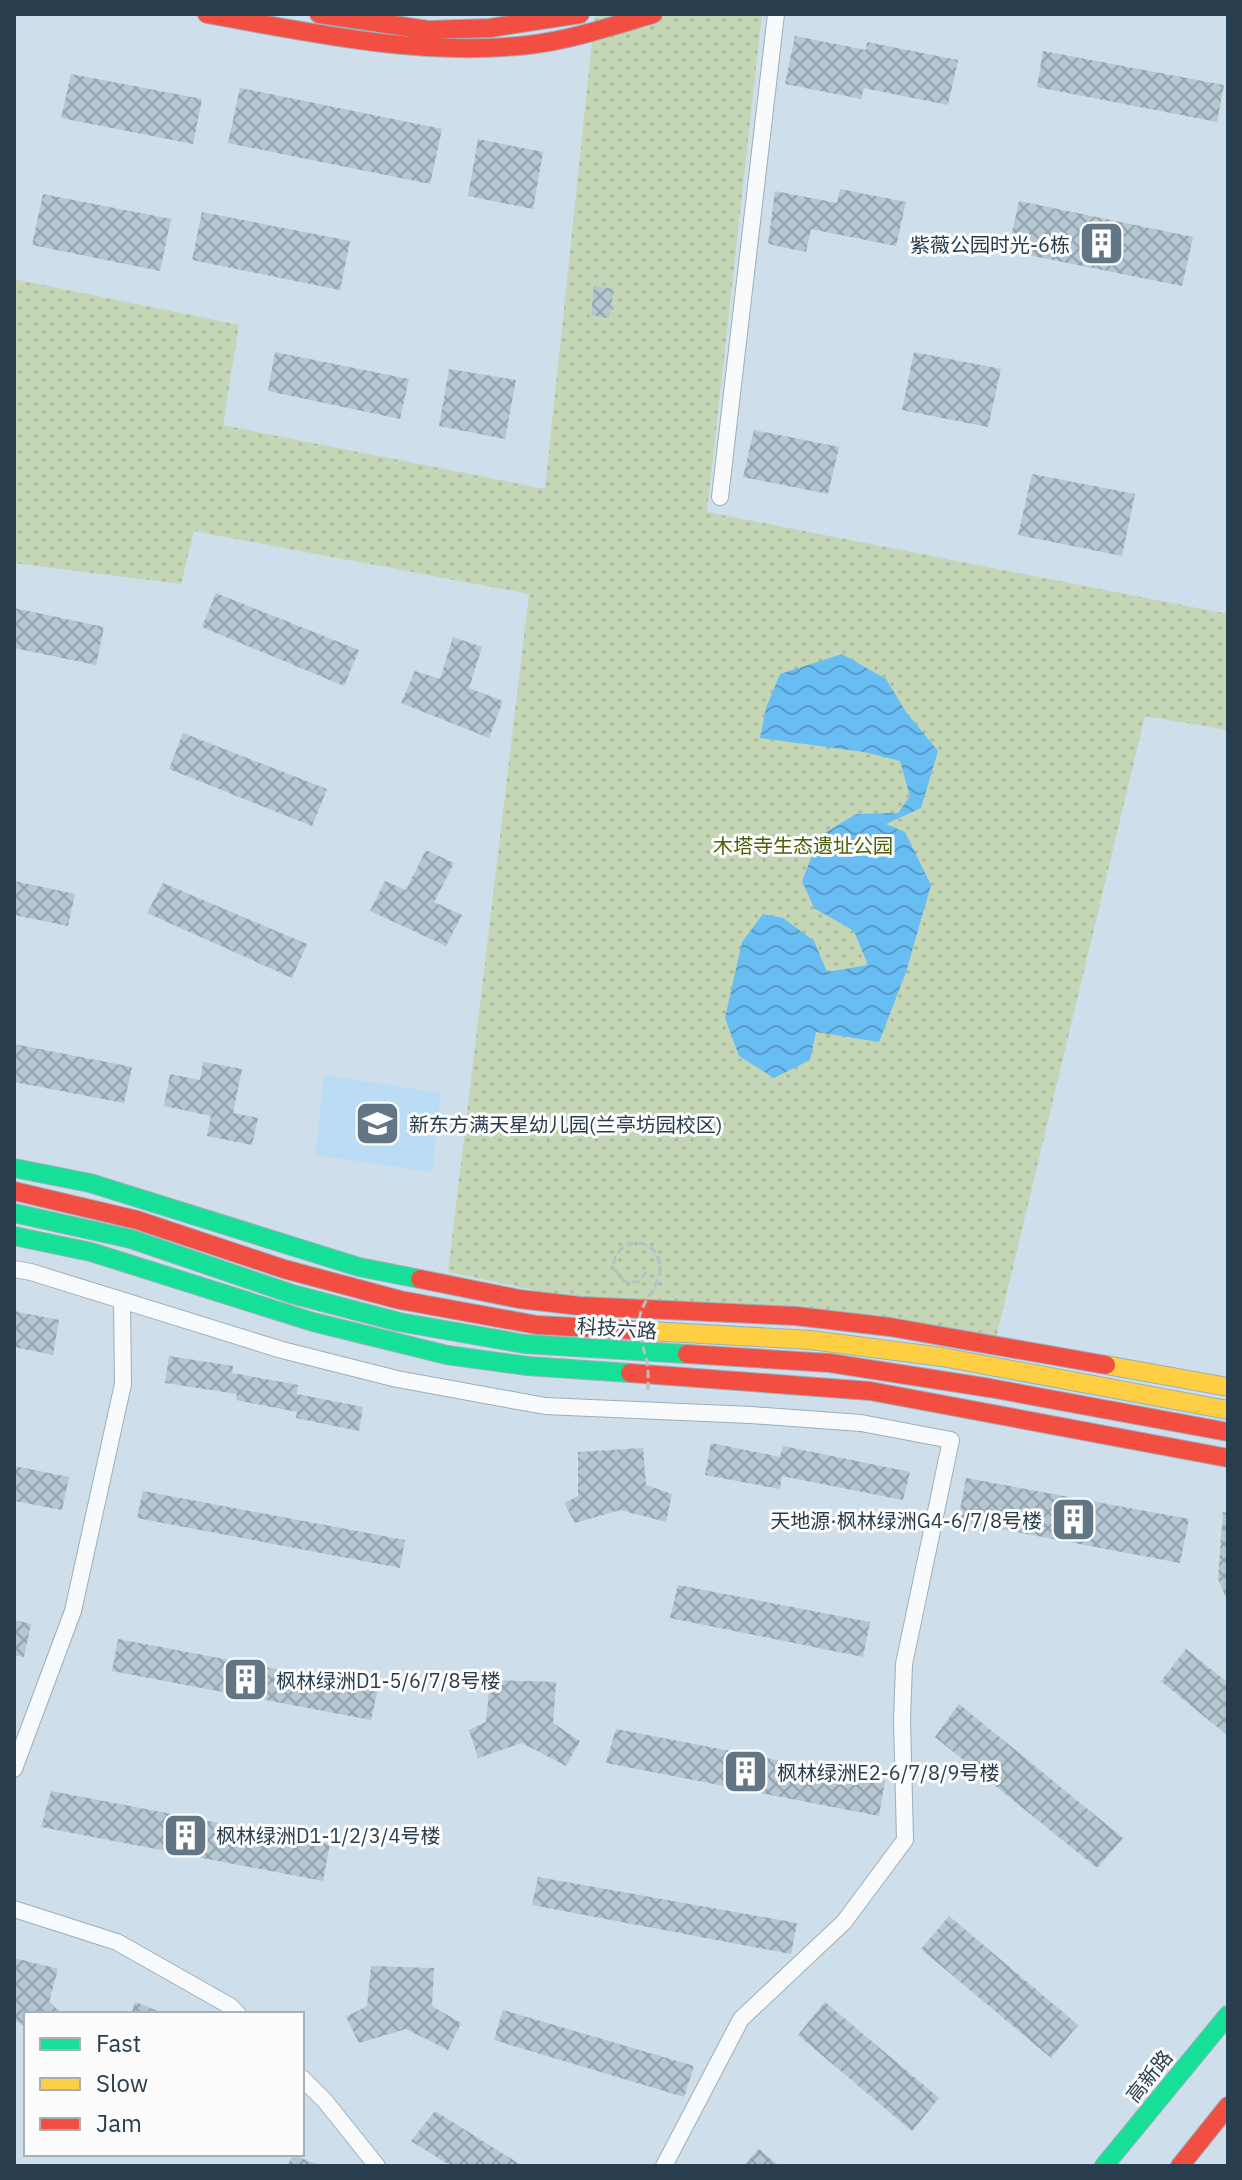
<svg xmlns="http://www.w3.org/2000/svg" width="1242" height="2180" font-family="'IBM Plex Sans','Noto Sans SC',sans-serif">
  <defs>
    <pattern id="green-dots" width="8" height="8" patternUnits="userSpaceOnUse" patternTransform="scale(2)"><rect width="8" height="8" fill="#c4d6b5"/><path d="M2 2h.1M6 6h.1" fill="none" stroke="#a8b99d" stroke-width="1.8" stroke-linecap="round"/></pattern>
    <pattern id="water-waves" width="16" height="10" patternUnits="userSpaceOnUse" patternTransform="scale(2)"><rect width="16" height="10" fill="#68bdf3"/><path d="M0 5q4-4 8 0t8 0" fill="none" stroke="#569bc7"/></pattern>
    <pattern id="building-cross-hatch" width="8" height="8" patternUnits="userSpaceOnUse" patternTransform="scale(2)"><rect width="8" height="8" fill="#b5c6d3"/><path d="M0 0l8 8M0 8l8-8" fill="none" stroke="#93a2ad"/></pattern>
  </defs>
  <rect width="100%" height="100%" fill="#cedfeb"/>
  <path fill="#badcf5" d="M324,1075L441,1093L432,1172L315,1155Z"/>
  <path fill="url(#green-dots)" d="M595,14H762L707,512L1228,614V730L1145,716L996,1338L548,1293L448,1272L529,594L194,531L181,584L14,563V279L239,325L223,425L545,489Z"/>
  <path fill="url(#water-waves)" d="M842,654L886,679L906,712L938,751L921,808L886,824L905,832L931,885L906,972L879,1042L816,1032L810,1060L774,1078L739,1056L725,1018L742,942L763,914L783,918L814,941L827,972L868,965L854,931L814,908L802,881L820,836L856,814L898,813L910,796L900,761L864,752L760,738L766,708L780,674Z"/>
  <path fill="url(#building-cross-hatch)" d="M795,36L866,50L867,42L958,60L948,105L864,88L861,99L785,84Z
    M1043,51L1224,85L1217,122L1037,87Z
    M71,74L202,99L193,144L61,118Z
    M240,88L442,129L430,184L228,143Z
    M478,139L543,152L533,209L468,196Z
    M840,189L906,202L896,246L811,229L806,252L768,244L775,191L837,203Z
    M43,194L171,219L160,271L32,245Z
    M1019,201L1193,237L1182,286L1008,251Z
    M202,212L350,241L340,290L192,260Z
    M594,286L614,289L609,318L591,315Z
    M275,352L409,379L400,419L268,391Z
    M914,352L1001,369L988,427L902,410Z
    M449,369L516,380L505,439L439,426Z
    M754,430L839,447L828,494L743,477Z
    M1032,474L1135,494L1122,556L1018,535Z
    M216,593L359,650L344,686L202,627Z
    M14,608L104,627L96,665L14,648Z
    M453,637L482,647L469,688L503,701L489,738L401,703L415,671L440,679Z
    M183,733L327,789L312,826L169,769Z
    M426,850L454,863L434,902L462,915L446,946L370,911L385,881L406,890Z
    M14,881L75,894L68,926L14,915Z
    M163,883L307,944L292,978L147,913Z
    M14,1044L132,1067L124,1103L14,1082Z
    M203,1062L242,1069L233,1113L258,1118L252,1145L207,1136L211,1116L164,1106L170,1074L200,1080Z
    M14,1311L59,1320L53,1355L14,1347Z
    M169,1356L233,1366L232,1373L298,1385L297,1394L363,1407L359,1431L296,1418L297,1412L236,1400L237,1394L165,1383Z
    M711,1443L780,1457L783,1446L910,1472L903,1500L782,1476L780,1489L705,1475Z
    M643,1448L646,1485L672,1494L666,1522L620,1510L575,1523L564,1503L578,1496V1452Z
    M14,1466L69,1477L62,1510L14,1501Z
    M966,1478L1189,1519L1180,1563L958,1521Z
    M143,1491L405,1540L400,1568L137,1518Z
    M1223,1512L1228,1513V1602L1218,1579Z
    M678,1585L870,1622L863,1657L670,1618Z
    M14,1620L31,1624L24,1657L14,1655Z
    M118,1639L378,1688L371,1720L112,1671Z
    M1186,1649L1228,1683V1736L1161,1681Z
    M490,1680L556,1682L553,1723L580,1741L566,1766L522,1743L478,1758L469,1730L486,1722Z
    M959,1704L1123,1838L1097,1868L935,1737Z
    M616,1729L885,1781L879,1816L606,1763Z
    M51,1791L330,1844L323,1881L41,1827Z
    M538,1877L797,1923L791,1954L532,1905Z
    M949,1916L1078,2025L1051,2058L921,1949Z
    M14,1958L58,1969L49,2002L62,2014H26V2027L14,2020Z
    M371,1966L434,1968L432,2006L461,2023L448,2050L406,2029L359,2043L346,2017L367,2006Z
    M135,2002L166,2014H131Z
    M825,2002L939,2098L912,2131L798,2035Z
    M503,2010L694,2066L684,2097L494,2040Z
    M435,2111L523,2166H451L411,2141Z
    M759,2149L779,2166H743Z
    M293,2155L321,2166H287Z"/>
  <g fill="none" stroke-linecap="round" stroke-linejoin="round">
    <defs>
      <path id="street" d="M720,497L776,14
        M14,1269L31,1272L282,1350L397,1379L545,1406L751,1415L861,1423L951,1440L904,1664L902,1720L905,1840L844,1922L741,2019L664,2166
        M14,1769L73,1611L123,1384L122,1302
        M14,1909L117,1942L230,2006L238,2014
        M302,2078L325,2101L377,2166"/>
      <path id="fast" d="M14,1168L90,1183L359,1267L420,1279
        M14,1213L131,1239L292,1294L399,1322L525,1344L687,1354
        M14,1236L91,1252L313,1322L447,1355L528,1366L630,1373
        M1104,2166L1228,2015"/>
      <path id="slow" d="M631,1330L811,1340L942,1357L1228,1410
        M1106,1365L1228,1387"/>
      <path id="jam" d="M207,14C313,33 421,57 528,45C571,40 612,26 653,14
        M319,14L428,30L490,28L580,14
        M14,1191L137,1220L284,1269L400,1300L537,1325L631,1330
        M420,1279L519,1299L580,1306L796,1316L890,1327L1106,1365
        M687,1354L830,1363L990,1388L1228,1432
        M630,1373L870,1391L1228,1458
        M1180,2166L1228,2106"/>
    </defs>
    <use href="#street" stroke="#9caeba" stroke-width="18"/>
    <use href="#fast" stroke="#9caeba" stroke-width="20"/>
    <use href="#slow" stroke="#9caeba" stroke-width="20"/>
    <use href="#jam" stroke="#9caeba" stroke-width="20"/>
    <use href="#street" stroke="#f8fafc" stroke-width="16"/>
    <use href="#fast" stroke="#16e098" stroke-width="18"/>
    <use href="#slow" stroke="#ffcf43" stroke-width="18"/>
    <use href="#jam" stroke="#f24e42" stroke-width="18"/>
    <path stroke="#b6c0c5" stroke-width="3" stroke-dasharray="8 4" stroke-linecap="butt" d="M648,1390C648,1379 649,1368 646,1358C643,1343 636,1332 640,1315C645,1295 667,1280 658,1258C648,1232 611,1242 614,1269L624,1281L638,1282L648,1270"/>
  </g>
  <defs>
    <symbol id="building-square" viewBox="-11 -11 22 22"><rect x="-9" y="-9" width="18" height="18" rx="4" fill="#627685" stroke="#fcfcfc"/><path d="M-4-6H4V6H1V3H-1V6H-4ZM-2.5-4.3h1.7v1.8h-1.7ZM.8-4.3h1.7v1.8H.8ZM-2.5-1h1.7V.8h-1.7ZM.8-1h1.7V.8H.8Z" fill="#fff"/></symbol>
    <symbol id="school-square" viewBox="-11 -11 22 22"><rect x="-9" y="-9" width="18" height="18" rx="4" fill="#627685" stroke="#fcfcfc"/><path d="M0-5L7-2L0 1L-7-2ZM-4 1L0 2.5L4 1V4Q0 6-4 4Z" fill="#fff"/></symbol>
  </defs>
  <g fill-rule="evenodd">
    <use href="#building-square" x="1076" y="218" width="51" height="51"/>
    <use href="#school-square" x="352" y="1098" width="51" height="51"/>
    <use href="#building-square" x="1048" y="1494" width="51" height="51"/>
    <use href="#building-square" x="220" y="1654" width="51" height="51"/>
    <use href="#building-square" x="720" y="1746" width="51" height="51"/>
    <use href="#building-square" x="160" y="1810" width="51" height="51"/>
  </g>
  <g text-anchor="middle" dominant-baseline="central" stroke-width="6" stroke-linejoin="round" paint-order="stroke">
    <g font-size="20" fill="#283e4e" stroke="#fcfcfc" text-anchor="start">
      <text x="1070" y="244" text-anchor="end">紫薇公园时光-6栋</text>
      <text x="409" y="1124">新东方满天星幼儿园(兰亭坊园校区)</text>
      <text x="1042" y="1520" text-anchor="end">天地源·枫林绿洲G4-6/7/8号楼</text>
      <text x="276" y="1680">枫林绿洲D1-5/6/7/8号楼</text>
      <text x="777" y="1772">枫林绿洲E2-6/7/8/9号楼</text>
      <text x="216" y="1835">枫林绿洲D1-1/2/3/4号楼</text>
    </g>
    <g font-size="20" fill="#4e5f0b" stroke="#fcfcfc">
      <text x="803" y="845">木塔寺生态遗址公园</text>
    </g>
    <g font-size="20" fill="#283e4e" stroke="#fcfcfc">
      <text transform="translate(617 1328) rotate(4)">科技六路</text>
      <text transform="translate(1149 2076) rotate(-51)">高新路</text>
    </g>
  </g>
  <rect width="1242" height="2180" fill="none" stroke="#283e4e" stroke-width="32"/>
  <rect x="24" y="2012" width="280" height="144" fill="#fcfcfc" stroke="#a7b0b6" stroke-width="2"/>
  <rect x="40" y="2038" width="40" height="12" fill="#16e098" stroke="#a7b0b6" stroke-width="2"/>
  <text x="96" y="2052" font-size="24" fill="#283e4e">Fast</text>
  <rect x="40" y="2078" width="40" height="12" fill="#ffcf43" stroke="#a7b0b6" stroke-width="2"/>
  <text x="96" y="2092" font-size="24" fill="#283e4e">Slow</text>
  <rect x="40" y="2118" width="40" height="12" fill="#f24e42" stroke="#a7b0b6" stroke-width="2"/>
  <text x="96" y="2132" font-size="24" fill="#283e4e">Jam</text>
</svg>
